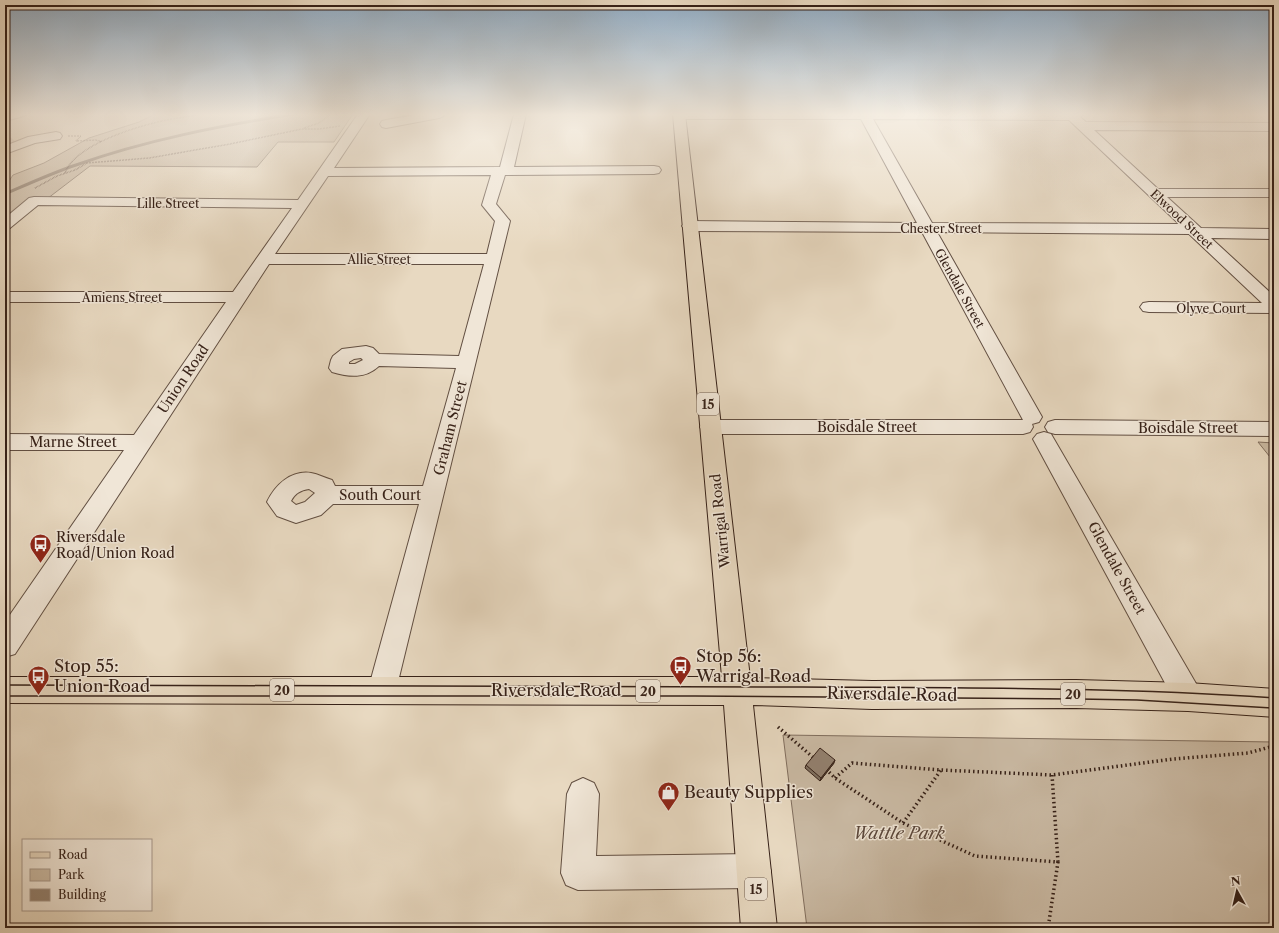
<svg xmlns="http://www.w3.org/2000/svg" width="1279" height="933" font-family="'Libre Caslon Text',serif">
  <rect width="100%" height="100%" fill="#e8d9c1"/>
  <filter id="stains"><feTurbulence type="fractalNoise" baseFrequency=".005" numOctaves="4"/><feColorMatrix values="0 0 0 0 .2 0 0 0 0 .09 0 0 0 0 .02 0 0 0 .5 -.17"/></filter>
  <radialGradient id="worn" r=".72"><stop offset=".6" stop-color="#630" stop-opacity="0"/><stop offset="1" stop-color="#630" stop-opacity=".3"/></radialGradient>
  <path fill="#cabaa4" stroke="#806e5e" d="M155,114H353L334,142H278L257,167L90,166L5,231V187L13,175L44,163L89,138L139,122Z
    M1258,442L1274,443V462Z
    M783,735L1274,742V928H807Z"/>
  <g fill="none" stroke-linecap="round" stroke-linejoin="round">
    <path stroke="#7c6a5b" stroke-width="3" d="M5,194C28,184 52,173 76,165C146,140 220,126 293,114"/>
    <path stroke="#c4b49f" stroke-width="14" stroke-dasharray="14 6" stroke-linecap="butt" d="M5,142L11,147"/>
    <defs>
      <path id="minor" d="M5,114H26L24,116L5,121Z
        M358,114H370L334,168L500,167L514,114H526L514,167L654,166L659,167L661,170L659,173L654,174L505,175L496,204L510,221L396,690L392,700L382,703L372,700L368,690L419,504H333L321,515L296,523L277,516L267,502C275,485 291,470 311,473C318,474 325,478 332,480L335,486H423L456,368L379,366C365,379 349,377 332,372L329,368L331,360L333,356L342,349L366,346L373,348L379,354L459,356L484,264H269L15,654L5,657V622L124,450H5V434L134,435L226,302H5V292H233L292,208L38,205L10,228L5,229V218L29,198L34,197L298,200ZM491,175L482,205L495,221L487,254H275L328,176ZM361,358L363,360L355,364H349V362L354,359ZM309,489L315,493L305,502L296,505L291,501C295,493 301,490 309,489Z
        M421,114H445L443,116L439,118L386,128L382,127L380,124L382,121L386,120Z
        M674,114H1084L1080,117L1086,122L1274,123V131L1094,130L1158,189H1274V197H1167L1201,228L1274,229V239L1211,238L1274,296V313L1149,312L1143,311L1140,307L1143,303L1149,302L1262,303L1189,234L937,232L1042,417L1039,422L1032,424L1033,427L1030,432L1023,434H710L703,432L700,427L703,422L710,420H1023L922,232L690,231L685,229L682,226L685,223L690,221L917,223L861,119H679L675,117ZM873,119L1069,120L1179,224L932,223Z
        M56,132L60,133L62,136L60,139L35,143L5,154V146L28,137Z
        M1055,420L1274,422V436L1055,434L1048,432L1045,427L1048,422Z
        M1044,432L1051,434L1198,687L1202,697L1198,707L1188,711L1178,707L1033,439L1037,434Z
        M583,778L594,783L599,794L596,856L754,854L766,859L771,871L766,883L754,888L578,890L566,885L561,873L567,794L572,783Z"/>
      <path id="major" d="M673,114H685L750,678L872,681L1076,680L1188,683L1274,689V717L1188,711L1076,708L872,709L753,705L777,928H741L724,705L5,703V677H722Z"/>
    </defs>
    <use href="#minor" stroke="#624f42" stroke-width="2"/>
    <use href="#major" stroke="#362118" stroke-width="2"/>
    <path stroke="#362118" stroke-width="1.5" stroke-dasharray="0.5 1" stroke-linecap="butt" d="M304,128L319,123L331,114
      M68,136H81L76,141L96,140L102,142
      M65,173C75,145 135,127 162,121C175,118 188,117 201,114
      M35,188L57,176L75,170L87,163L149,158L230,144L302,129H319L340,126"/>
    <path stroke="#362118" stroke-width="3.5" stroke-dasharray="1.5 3" stroke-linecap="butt" d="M778,727L815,759
      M826,769L835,778L903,823L975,856L1058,862L1048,928
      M1052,775L1058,862
      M835,778L852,763L941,770L1052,775L1173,759L1248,753L1274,746
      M903,823L941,770"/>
    <use href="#minor" fill="#f0e6d7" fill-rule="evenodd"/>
    <use href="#major" fill="#e8d9c1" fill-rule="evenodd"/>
    <path stroke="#362118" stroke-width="1.5" d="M5,685C271,685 537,684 802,687C960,688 1117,687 1274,698
      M5,696H695L1078,699L1137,700L1274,708"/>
  </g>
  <path fill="#7e6f60" stroke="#362118" d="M834,763L820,781L805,768L806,765Z"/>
  <path fill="#675a4e" stroke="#362118" d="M402,114H409V115L403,117Z
    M835,760L834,763L820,781L821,778Z"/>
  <path fill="#938170" stroke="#362118" d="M820,748L835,760L821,778L806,765Z"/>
  <linearGradient id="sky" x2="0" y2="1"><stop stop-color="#8faac2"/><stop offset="0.47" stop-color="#f5eee3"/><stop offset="1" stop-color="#f5eee3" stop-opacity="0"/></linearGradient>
  <rect width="1279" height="244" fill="url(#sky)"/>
  <defs>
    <symbol id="bus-pin" viewBox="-11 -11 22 30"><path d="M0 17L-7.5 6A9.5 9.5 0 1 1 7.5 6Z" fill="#8f2418" stroke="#f0e6d7"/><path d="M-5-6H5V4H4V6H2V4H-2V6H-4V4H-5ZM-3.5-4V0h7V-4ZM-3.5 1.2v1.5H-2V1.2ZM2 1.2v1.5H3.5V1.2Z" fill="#fff"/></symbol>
    <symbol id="shop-pin" viewBox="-11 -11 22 30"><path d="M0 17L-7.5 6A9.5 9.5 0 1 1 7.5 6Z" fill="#8f2418" stroke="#f0e6d7"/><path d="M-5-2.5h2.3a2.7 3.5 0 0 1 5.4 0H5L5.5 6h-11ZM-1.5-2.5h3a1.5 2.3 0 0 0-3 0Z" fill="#fff"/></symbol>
  </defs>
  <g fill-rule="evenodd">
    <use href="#bus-pin" x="28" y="532" width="25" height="34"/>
    <use href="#bus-pin" x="668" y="654" width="25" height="34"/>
    <use href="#bus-pin" x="26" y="664" width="25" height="34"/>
    <use href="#shop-pin" x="656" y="780" width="25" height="34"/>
  </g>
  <g text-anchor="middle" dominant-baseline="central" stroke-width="3" stroke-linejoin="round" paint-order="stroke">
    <g font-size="12" fill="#362118" stroke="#f0e6d7">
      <text x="168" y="203">Lille Street</text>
      <text transform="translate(1182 219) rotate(43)">Elwood Street</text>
      <text x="941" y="228">Chester Street</text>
      <text x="379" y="259">Allie Street</text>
      <text transform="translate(960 288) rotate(61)">Glendale Street</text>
      <text x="122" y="297">Amiens Street</text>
      <text x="1211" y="308">Olyve Court</text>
    </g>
    <g fill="#f0e6d7" stroke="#6e5c51" stroke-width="1">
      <rect x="697" y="393" width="22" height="22" rx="3"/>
      <rect x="270" y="679" width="24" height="22" rx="3"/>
      <rect x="636" y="680" width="24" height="22" rx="3"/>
      <rect x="1061" y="683" width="24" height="22" rx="3"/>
      <rect x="745" y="878" width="22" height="22" rx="3"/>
    </g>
    <g font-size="13" font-weight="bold" fill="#362118">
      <text x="708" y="404">15</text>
      <text x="282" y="690">20</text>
      <text x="648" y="691">20</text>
      <text x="1073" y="694">20</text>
      <text x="756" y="889">15</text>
    </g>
    <g font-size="14" fill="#362118" stroke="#f0e6d7">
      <text transform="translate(183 379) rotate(-56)">Union Road</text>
      <text x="867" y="427">Boisdale Street</text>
      <text transform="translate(450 428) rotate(-76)">Graham Street</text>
      <text x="1188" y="428">Boisdale Street</text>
      <text x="73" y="442">Marne Street</text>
      <text x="380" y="495">South Court</text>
      <text transform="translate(720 521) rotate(-96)">Warrigal Road</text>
      <text transform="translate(1117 568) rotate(61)">Glendale Street</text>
    </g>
    <g font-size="14" fill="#362118" stroke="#f0e6d7" text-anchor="start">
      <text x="56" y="537">Riversdale<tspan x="56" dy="16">Road/Union Road</tspan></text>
    </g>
    <g font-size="17" fill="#362118" stroke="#f0e6d7" text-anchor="start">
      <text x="696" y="656">Stop 56:<tspan x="696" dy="20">Warrigal Road</tspan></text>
      <text x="54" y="666">Stop 55:<tspan x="54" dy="20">Union Road</tspan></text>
      <text x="684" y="792">Beauty Supplies</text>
    </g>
    <g font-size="17" fill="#362118" stroke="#f0e6d7">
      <text x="556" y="690">Riversdale Road</text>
      <text transform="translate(892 694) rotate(1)">Riversdale Road</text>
    </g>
    <g font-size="17" font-style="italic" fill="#5b473b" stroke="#f0e6d7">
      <text x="899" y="833">Wattle Park</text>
    </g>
  </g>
  <rect width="1279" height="933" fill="none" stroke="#e8d9c1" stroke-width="20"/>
  <rect x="6" y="6" width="1267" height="921" fill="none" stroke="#362118" stroke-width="2"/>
  <rect x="10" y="10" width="1259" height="913" fill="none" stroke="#362118"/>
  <rect x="22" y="839" width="130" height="72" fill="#f0e6d7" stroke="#a6978b"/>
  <rect x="30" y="852" width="20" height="6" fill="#e8d9c1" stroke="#a6978b"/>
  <text x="58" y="859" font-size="12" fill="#362118">Road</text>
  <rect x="30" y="869" width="20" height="12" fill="#cabaa4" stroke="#a6978b"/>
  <text x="58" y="879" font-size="12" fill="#362118">Park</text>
  <rect x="30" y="889" width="20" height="12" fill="#938170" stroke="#a6978b"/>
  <text x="58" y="899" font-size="12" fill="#362118">Building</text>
  <g transform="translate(1237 891) rotate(352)" stroke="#f0e6d7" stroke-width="3" paint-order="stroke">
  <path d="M0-3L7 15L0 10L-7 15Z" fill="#362118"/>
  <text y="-6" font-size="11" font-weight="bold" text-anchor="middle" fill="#362118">N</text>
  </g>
  <rect width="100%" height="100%" filter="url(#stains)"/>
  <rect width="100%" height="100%" fill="url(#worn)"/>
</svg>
